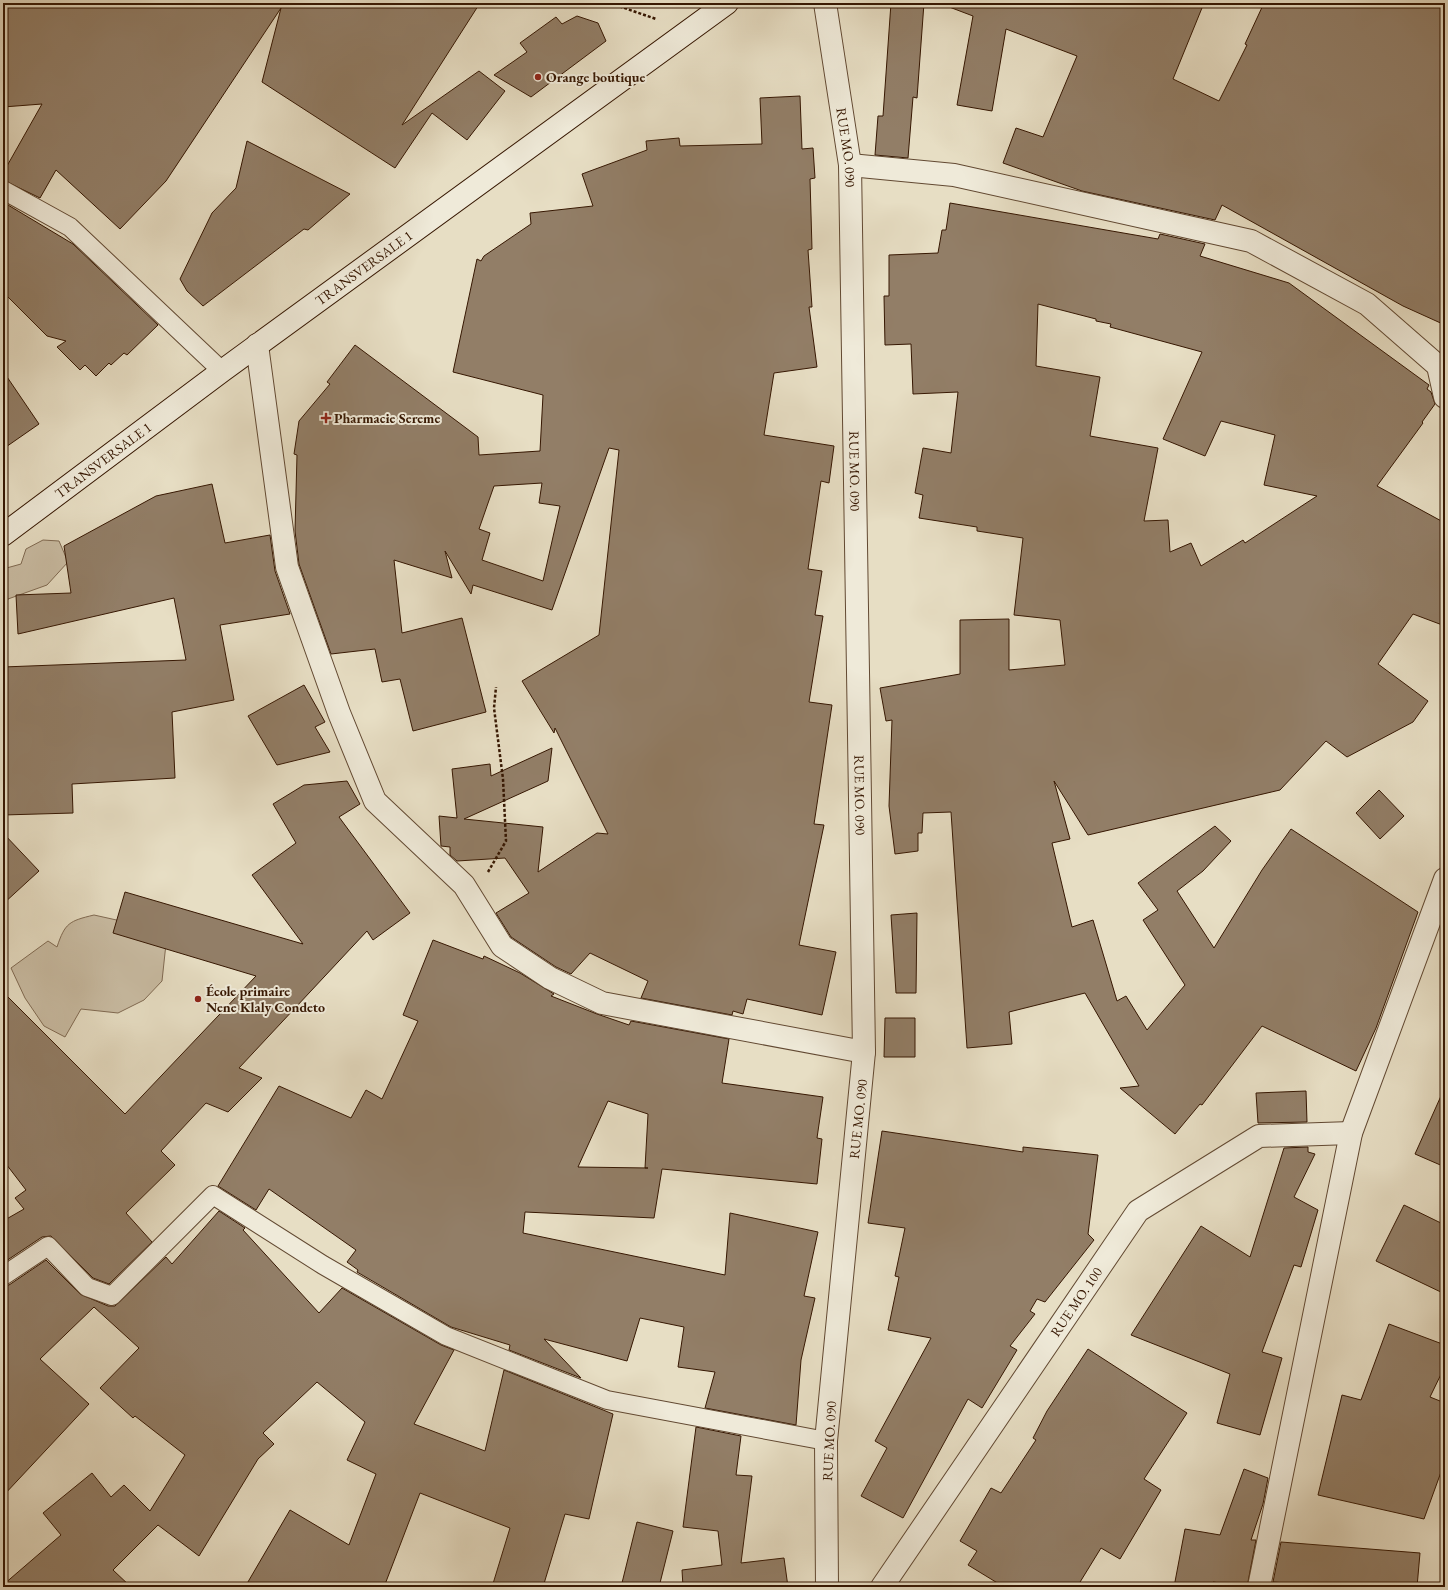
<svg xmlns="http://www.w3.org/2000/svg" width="1448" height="1590" font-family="'EB Garamond',serif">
  <rect width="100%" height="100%" fill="#e7dec4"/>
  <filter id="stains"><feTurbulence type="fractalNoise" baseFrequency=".005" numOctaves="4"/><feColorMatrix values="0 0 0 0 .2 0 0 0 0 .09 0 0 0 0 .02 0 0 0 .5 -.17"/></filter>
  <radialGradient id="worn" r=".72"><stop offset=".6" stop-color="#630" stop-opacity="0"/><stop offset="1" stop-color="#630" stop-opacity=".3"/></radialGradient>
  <path fill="#c9bca3" stroke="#806a52" d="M43,540L59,541L68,562L47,585L8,599L3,611V569L21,564L26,549Z
    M94,915L121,921L168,925L162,981L144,1000L118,1013L81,1009L65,1037L44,1026L25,998L11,968L48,941L57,947C65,923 69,921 94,915Z"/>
  <path fill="#927e67" stroke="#361702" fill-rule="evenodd" d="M9,3H480L402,125L479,71L505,91L467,140L432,113L395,168L262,82L281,8L166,181L120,229L56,170L40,198L3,180V173L42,104L3,107V19Z
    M891,3H924L917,98L913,97L908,158L875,155L878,116H883Z
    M944,3H1204L1173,79L1219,101L1247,45L1245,44L1264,3H1445V325L1403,306L1222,205L1215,220L1082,191L1003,163L1016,128L1043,137L1077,56L1006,29L992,111L957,105L973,16L944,5Z
    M577,16L598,23L606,41L531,97L494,75L527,52L520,43L556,17L562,24Z
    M800,96L802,149L813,148L815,178L810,179L812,249L808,250L812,307H809L817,367L774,373L764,435L834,446L829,483L821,481L808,569L822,571L815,615L823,616L809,702L832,705L814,824L824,825L799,945L836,952L822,1015L747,999L743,1014L733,1011L732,1015L641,998L648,981L590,953L571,974L556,967L511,937L496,913L529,893L505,858L457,861L450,855V847L441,846L439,816L457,818L452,769L490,764L491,776L552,748L548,781L464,819L543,827L538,872L597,833L608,834L555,728L554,733L522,681L599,635L619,450L609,448L552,610L473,585L471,594L445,551L452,578L394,560L402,633L462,618L486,712L413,731L400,679L382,682L375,649L331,654L299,564L295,531L297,455L294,454L299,421L330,384L327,382L355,345L478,437L479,455L540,451L543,395L453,372L477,259L481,261L484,256L531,224L530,213L593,206L582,174L647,150L646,141L679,138L680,146L762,144L760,98ZM542,483L539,503L560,506L543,581L482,560L490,533L479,529L494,486Z
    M247,141L350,194L308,230L304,229L203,306L187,291L180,279L212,213L236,188Z
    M3,202L73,244L158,325L127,355L124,353L111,365L109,363L96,376L85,365L80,370L57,347L66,341L47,336L3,292Z
    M950,203L1158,239L1160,234L1205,244L1200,256L1289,283L1429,385L1427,389L1431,392L1435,404L1422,422L1423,423L1377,486L1445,523V626L1413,614L1378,664L1428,701L1413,722L1347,757L1326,741L1280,790L1088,835L1054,781L1070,839L1052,843L1072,927L1093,920L1117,1001L1126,996L1147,1030L1185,985L1143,920L1158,910L1138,883L1215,826L1231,841L1203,871L1177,891L1214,948L1262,870L1291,829L1418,912L1376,1028L1356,1071L1262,1026L1202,1105L1200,1104L1175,1134L1120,1088L1139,1086L1085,993L1009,1012L1012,1044L967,1048L951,812L923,813L922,833H918V851L895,854L889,806L892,720L886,721L880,688L960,674V620L1009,619V670L1065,665L1060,620L1014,615L1023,538L977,531V527L919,518L923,495L915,493L923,448L951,453L958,392L913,394L911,344L885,345L884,296H889V255L938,253L942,230H946ZM1038,304L1096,319V321L1111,324L1110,327L1202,352L1163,439L1205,456L1221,421L1275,435L1264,485L1317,496L1245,543L1243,540L1201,566L1191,543L1170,552L1168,520L1144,521L1158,448L1090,436L1100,377L1036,366Z
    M3,371L39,424L3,449Z
    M212,484L225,543L270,535L275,571L290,614L220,625L234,700L172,712L175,778L72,784L73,813L3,815V667L186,660L174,598L18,634L16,595L71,593L64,546L156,496Z
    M304,685L325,722L315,727L330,752L277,765L248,716Z
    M347,781L360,804L339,817L410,913L373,940L367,931L239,1068L262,1078L228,1112L206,1103L161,1151L175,1165L126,1213L152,1242L109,1284L93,1278L51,1236L42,1237L3,1263V1221L24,1209L15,1198L26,1190L3,1160V992L125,1114L256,976L113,933L125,892L303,944L252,875L296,843L273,804L304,785Z
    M1379,790L1404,816L1380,839L1356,813Z
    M3,833L39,871L3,904Z
    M917,913L916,993H896L891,915Z
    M433,940L483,959L484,956L520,973L554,994L551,996L597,1014L629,1025L631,1021L729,1039L722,1083L823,1097L817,1138L822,1139L817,1184L662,1169L654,1218L525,1212L523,1233L725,1275L730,1213L818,1232L804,1296L815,1298L801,1360L796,1425L705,1408L715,1372L678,1367L684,1327L640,1318L627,1361L544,1339L581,1378L509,1350L510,1345L451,1327L357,1272L358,1270L347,1262L356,1250L269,1189L256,1210L218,1186L279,1086L351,1118L366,1090L382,1099L418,1021L403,1015ZM608,1101L648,1114L645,1168H648L578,1167Z
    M885,1018H915V1057H884Z
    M1445,1087V1167L1415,1154Z
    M1306,1091L1307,1122L1258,1123L1256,1093Z
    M882,1131L1023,1152V1147L1098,1155L1088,1234L1094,1240L1045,1302L1037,1299L1030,1311L1035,1314L1010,1346L1017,1350L982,1408L968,1399L903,1518L861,1496L887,1448L875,1441L931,1338L888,1330L899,1277L895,1276L905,1228L868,1223Z
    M1308,1147V1152L1315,1154L1294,1197L1318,1210L1301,1267L1294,1265L1262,1352L1282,1358L1260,1435L1217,1423L1230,1374L1131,1335L1201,1226L1250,1257L1284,1148Z
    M1404,1205L1445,1225V1294L1376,1261Z
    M219,1211L245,1228L243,1230L319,1313L342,1288L441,1345L454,1350L414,1424L485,1451L504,1370L613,1414L589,1519L565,1514L543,1587H492L510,1528L420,1493L384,1587H245L290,1510L349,1545L376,1474L347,1460L365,1422L317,1382L263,1433L274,1444L258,1459L199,1556L158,1525L113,1570L131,1587H3V1585L61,1535L43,1513L92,1473L111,1497L124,1485L150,1511L185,1455L135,1416L133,1418L100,1388L139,1348L94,1307L40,1359L89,1404L3,1496V1286L9,1285L46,1260L80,1294L108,1306H115L166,1257L172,1264Z
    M1389,1324L1445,1345V1366L1430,1397L1445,1403V1461L1424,1519L1318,1495L1342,1395L1361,1400Z
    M1088,1349L1187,1413L1144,1479L1161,1490L1120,1559L1101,1548L1077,1587H1004L968,1565L977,1551L960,1541L991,1488L1001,1493L1036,1440L1033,1438L1047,1411Z
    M696,1427L741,1436L736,1475L752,1476L741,1563L784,1558L788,1587H683L682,1570L722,1565L718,1531L683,1527Z
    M1244,1469L1268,1478L1263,1504L1251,1540H1256L1247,1587L1213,1582L1212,1587H1174L1185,1529L1220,1535Z
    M637,1522L673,1531L659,1587H621Z
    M1281,1542L1420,1553L1417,1587H1337L1273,1582Z"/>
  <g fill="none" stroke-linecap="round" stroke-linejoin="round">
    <defs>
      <path id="service" d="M3,190L70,227L222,371
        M3,1276L48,1246L87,1287L112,1296L213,1195L323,1265L446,1336L607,1400L826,1441"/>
      <g id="minor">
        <path d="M850,165L954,175L1251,241L1367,304L1438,366L1445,397"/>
        <path d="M257,345L287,567L339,713L375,801L464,885L502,946L550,978L602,1003L864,1052"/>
        <path id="s1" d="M882,1587L1138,1211L1259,1136L1351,1133"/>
        <path d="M1259,1587L1351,1133L1445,879"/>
      </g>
      <g id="tertiary">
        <path id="s2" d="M825,3L850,165L864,1052L826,1441L827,1587"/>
      </g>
      <g id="secondary">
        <path id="s3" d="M3,535L222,371L727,3"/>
      </g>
    </defs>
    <use href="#service" stroke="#624932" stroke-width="20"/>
    <use href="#minor" stroke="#624932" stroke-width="24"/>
    <use href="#tertiary" stroke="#624932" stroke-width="24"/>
    <use href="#secondary" stroke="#361702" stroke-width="24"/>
    <path stroke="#361702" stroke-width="2.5" stroke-dasharray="3 2" stroke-linecap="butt" d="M610,3L656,19
      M488,872L506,841L503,779L494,708L496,687"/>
    <use href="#service" stroke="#efead9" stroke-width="18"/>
    <use href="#minor" stroke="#efead9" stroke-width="22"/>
    <use href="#tertiary" stroke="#efead9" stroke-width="22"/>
    <use href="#secondary" stroke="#efead9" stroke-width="22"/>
  </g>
  <g fill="#8f2418" stroke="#efead9" stroke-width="1.5">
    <circle cx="538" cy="77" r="4"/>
    <path d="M324 412h4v4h4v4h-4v4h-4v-4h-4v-4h4z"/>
    <circle cx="198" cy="999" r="4"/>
  </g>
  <g text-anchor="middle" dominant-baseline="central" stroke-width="4" stroke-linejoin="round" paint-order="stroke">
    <g font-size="14" font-weight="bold" fill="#361702" stroke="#efead9" text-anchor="start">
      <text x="546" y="77">Orange boutique</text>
      <text x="334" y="418">Pharmacie Sereme</text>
      <text x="206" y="991">École primaire<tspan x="206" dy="16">Nene Klaly Condeto</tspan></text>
    </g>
    <g font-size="14" fill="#361702" stroke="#efead9">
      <text stroke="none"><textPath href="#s2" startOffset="146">RUE MO. 090</textPath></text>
      <text stroke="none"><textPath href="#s3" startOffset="449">TRANSVERSALE 1</textPath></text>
      <text stroke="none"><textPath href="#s3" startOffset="125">TRANSVERSALE 1</textPath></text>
      <text stroke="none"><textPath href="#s2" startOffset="470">RUE MO. 090</textPath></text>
      <text stroke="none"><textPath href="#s2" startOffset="794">RUE MO. 090</textPath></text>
      <text transform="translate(858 1119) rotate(-84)">RUE MO. 090</text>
      <text stroke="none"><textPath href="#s1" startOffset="345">RUE MO. 100</textPath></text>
      <text transform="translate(829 1441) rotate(-87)">RUE MO. 090</text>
    </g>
  </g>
  <rect width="1448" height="1590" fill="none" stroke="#e7dec4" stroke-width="16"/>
  <rect x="4" y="4" width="1440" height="1582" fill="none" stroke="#361702" stroke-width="2"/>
  <rect x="8" y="8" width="1432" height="1574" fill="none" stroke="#361702"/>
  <rect width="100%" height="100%" filter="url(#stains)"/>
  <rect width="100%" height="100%" fill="url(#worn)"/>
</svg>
